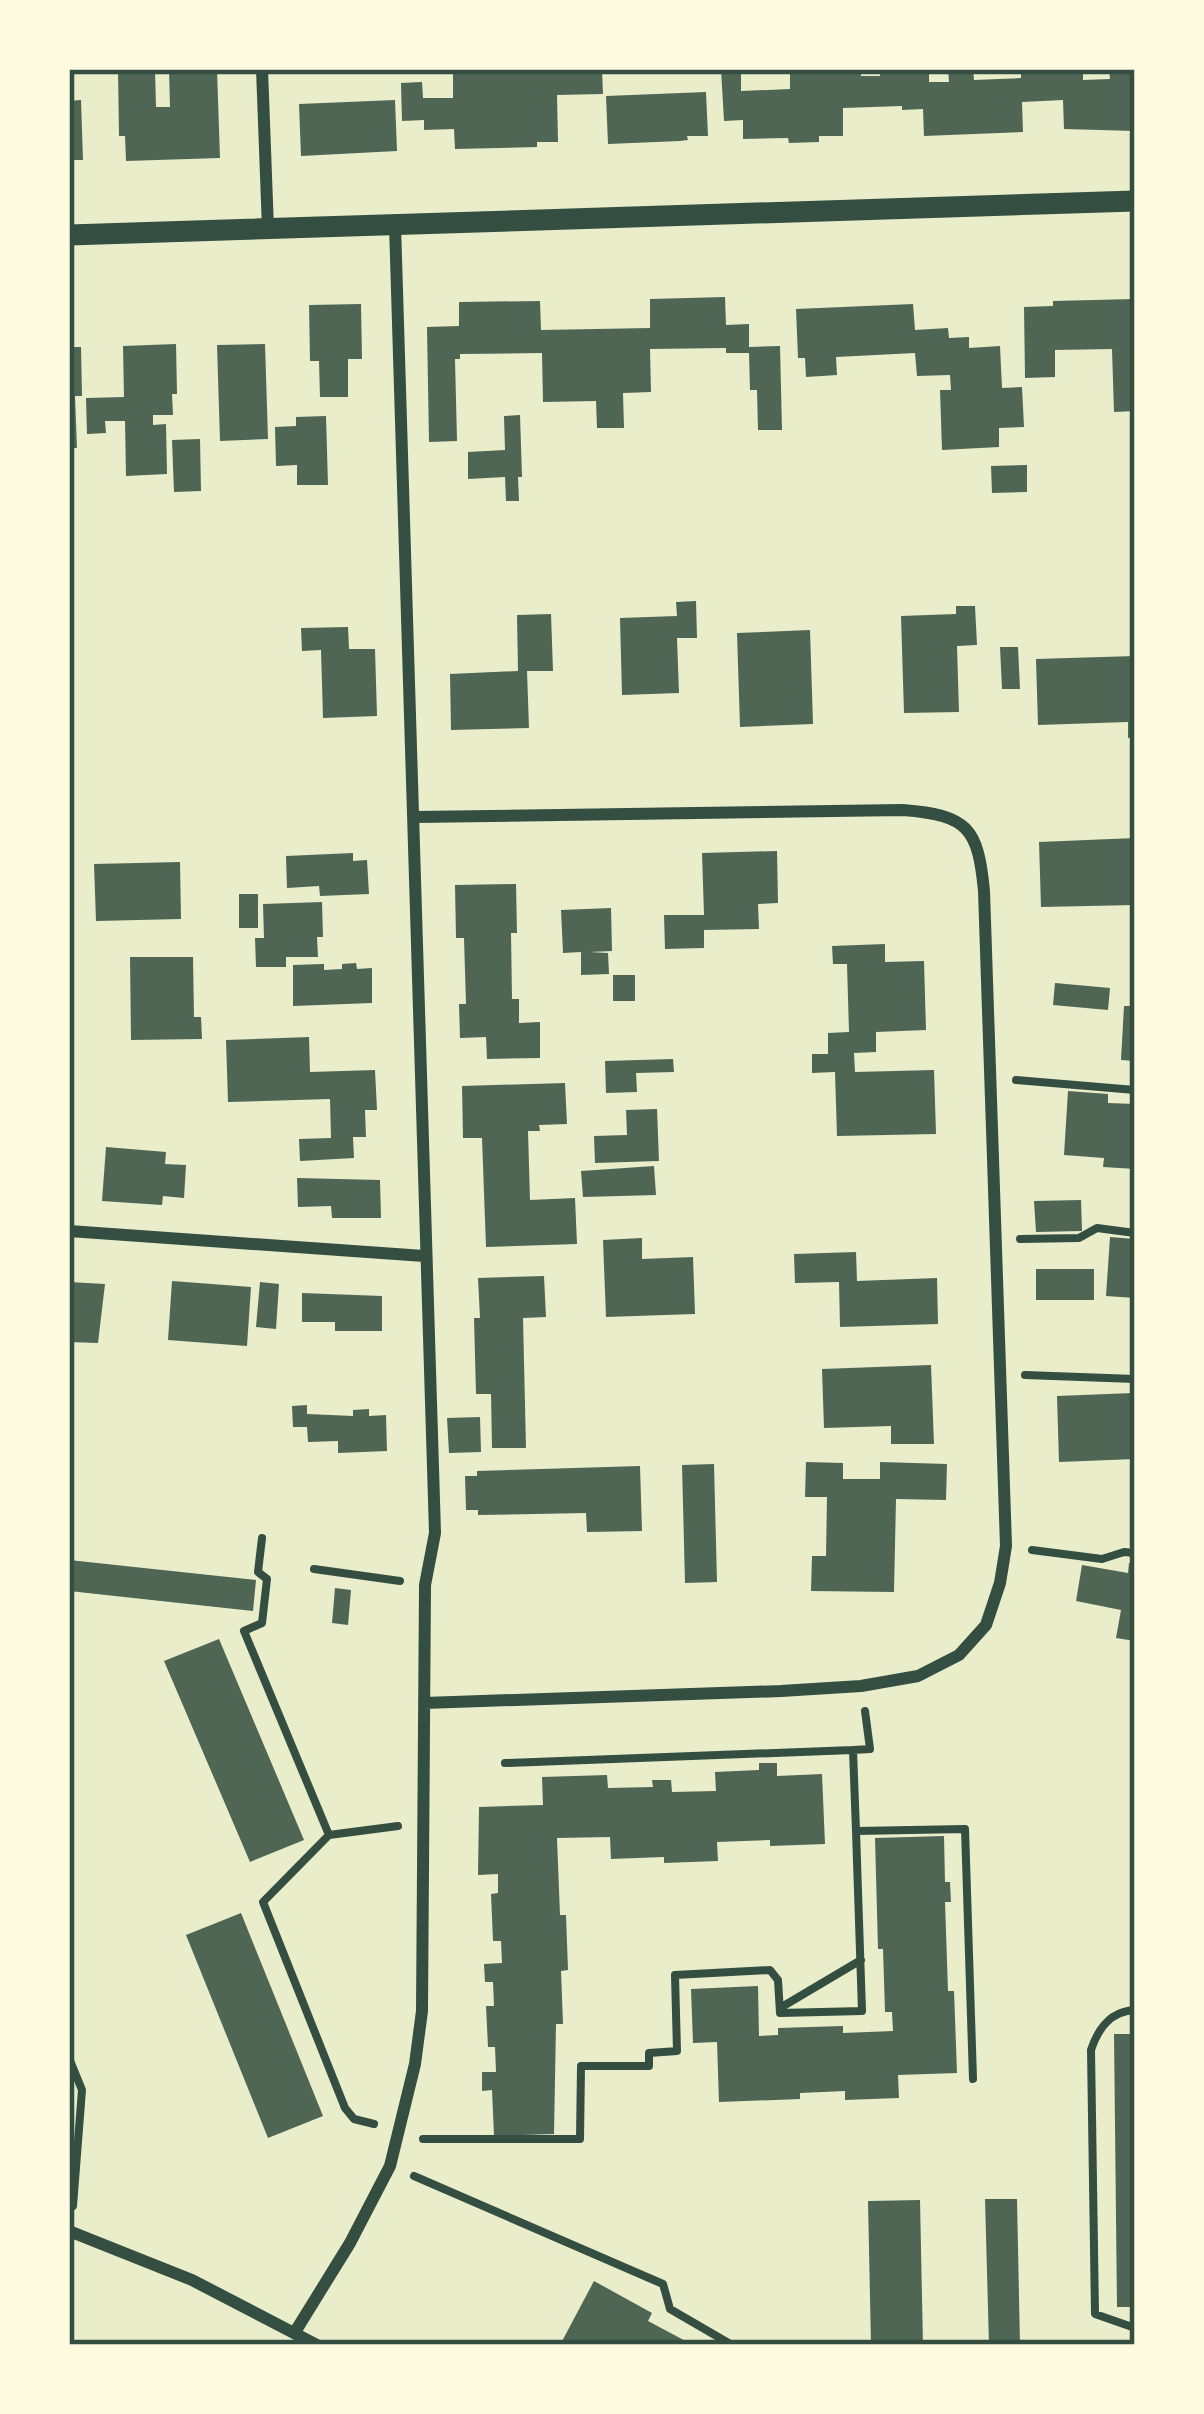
<svg xmlns="http://www.w3.org/2000/svg" width="1204" height="2414" font-family="Poppins,sans-serif">
  <rect width="100%" height="100%" fill="#e9edc9"/>
  <path fill="#4f6655" d="M118,69H155L156,107H170L169,69L217,70L220,158L126,161L125,136H119Z
    M550,69H602L603,94L557,95L558,142H537V147L455,149L454,129L424,130V120L402,121L401,83L422,82L423,98H453V74L550,72Z
    M721,69H741V91L790,89V69H861V76H880V69H929V82H949L948,69H973L974,80L1021,78V69H1083V80L1110,79L1109,69H1135V131L1064,129L1063,100L1022,102L1023,132L924,136L923,109L902,110V106L843,108V136H819V142L789,143L788,138L743,139V120L724,121Z
    M706,92L708,136H687L688,140L680,141L608,144L606,96Z
    M81,100L83,160H69V101Z
    M395,100L397,151L301,156L299,104Z
    M725,297L726,325L749,324V347L780,346L782,430H758L757,390H750L749,353H726V348L650,349L651,392L623,393L624,428H597L596,401L543,402L542,353L460,354V359H455L457,441L429,442L427,327L459,326V302L540,301L541,330L650,328V299Z
    M1135,299V411L1114,412L1112,349L1055,350V377L1025,378L1024,307L1053,306V301Z
    M361,304L362,359H348V397H320L319,361H310L309,305Z
    M913,304L915,330L948,328L949,338L969,337V348L1000,346L1002,388L1022,387L1024,427L999,428V447L942,450L940,390H951L950,375L917,376L915,353L836,357L837,375L806,377L805,358H798L796,309Z
    M176,344L177,394H172L173,415H153V425L166,424L167,474L126,476L125,421H105L106,433L87,434L86,398L124,397L123,346Z
    M265,344L268,439L220,441L217,345Z
    M69,347H81L82,396H75L77,448H69Z
    M520,415L522,477H518L519,501H506L505,477L468,479V452L505,450L504,416Z
    M326,416L328,485H297V465L276,466L275,427L296,426V417Z
    M200,439L201,491L174,492L172,440Z
    M1027,465V492L992,493L991,466Z
    M696,601L697,638H677L679,693L622,695L620,618L677,616L676,602Z
    M956,606H975L977,645L957,646L959,712L904,713L901,616L956,614Z
    M551,614L553,671H527L529,728L451,730L450,674L518,671L517,615Z
    M348,627L349,649H375L377,716L323,718L321,650L302,651L301,628Z
    M810,630L813,724L740,727L737,633Z
    M1000,647H1018L1020,689H1002Z
    M1135,656V737L1128,738V722L1038,725L1036,659Z
    M1135,838V905L1041,907L1039,842Z
    M777,851L778,903L758,904L759,929L704,930V948L665,949L664,915H704L702,853Z
    M353,853V861L367,860L369,894L320,896L319,886L287,888L286,856Z
    M180,862L181,919L96,921L94,864Z
    M516,884L517,933H511L512,999H519V1023L540,1022V1058L487,1059L486,1037L460,1038L459,1004H466L464,938H456L455,885Z
    M239,894H258V928H239Z
    M322,902L323,937H317L318,957H286V967H256L255,938H264L263,904Z
    M611,908L612,951L589,952L608,953L609,974L581,975V952L563,953L561,910Z
    M885,944V962L924,961L926,1030L876,1032V1052L854,1053L855,1072L934,1070L936,1134L837,1136L835,1072L812,1073V1054H828V1033L849,1032L847,964H833L832,946Z
    M130,957H193L194,1017H201L202,1039L131,1040Z
    M356,963L357,969L372,968V1003L293,1006V965L324,964V970L342,969V964Z
    M613,975H635V1001H613Z
    M1055,983L1110,988L1108,1010L1053,1005Z
    M1124,1006H1135V1061L1121,1060Z
    M309,1037L310,1072L375,1070L377,1110H365L366,1137H353L354,1158L300,1161L299,1139L331,1138L330,1099L228,1102L226,1040Z
    M673,1059L674,1072L636,1073L637,1092L606,1093L605,1061Z
    M565,1083L567,1124L539,1125L540,1131H528L530,1200L575,1198L577,1244L486,1247L482,1138H463L462,1086Z
    M1068,1091L1108,1094V1103L1135,1104V1169L1103,1167L1104,1158L1064,1155Z
    M657,1109L659,1161L595,1163L594,1136L627,1135L626,1110Z
    M106,1147L166,1152L165,1164L186,1165L184,1198L163,1196L162,1205L102,1201Z
    M654,1166L656,1195L583,1197L581,1171Z
    M297,1178L380,1180L381,1218H332L331,1206L298,1207Z
    M1081,1200L1082,1231L1036,1232L1034,1201Z
    M1110,1237L1135,1239V1298L1106,1296Z
    M642,1238V1259L693,1257L695,1314L606,1317L603,1240Z
    M856,1252L857,1281L937,1278L938,1324L840,1327L839,1282L795,1283L794,1254Z
    M1036,1269H1094V1300H1036Z
    M544,1276L546,1317L523,1318L526,1448H492L491,1394H476L474,1318H480L478,1278Z
    M172,1281L251,1287L247,1346L168,1340Z
    M69,1282L105,1284L98,1343L69,1342Z
    M260,1282L279,1284L276,1329L256,1327Z
    M302,1293L382,1296V1331H335V1322H302Z
    M931,1365L934,1444H891V1426L824,1428L822,1369Z
    M1133,1393L1135,1459L1059,1462L1057,1396Z
    M307,1405V1414L353,1416V1410L369,1409V1416L386,1415L387,1451L338,1453V1441L308,1442L307,1427H293L292,1406Z
    M480,1417L481,1452L449,1453L447,1418Z
    M806,1462L843,1463V1479H880V1462L947,1464L946,1500L896,1499L894,1592L811,1591L812,1556H826L827,1497H805Z
    M714,1464L717,1582L685,1583L682,1465Z
    M640,1466L642,1531L587,1532L586,1513L478,1515V1510H466L465,1476H477V1471Z
    M69,1560L256,1580L253,1611L69,1591Z
    M1129,1563L1135,1564V1641L1116,1638L1121,1610L1076,1601L1082,1565L1128,1573Z
    M335,1588L351,1590L348,1625L332,1623Z
    M219,1639L304,1840L250,1862L164,1661Z
    M759,1763H777V1776L822,1774L825,1844L770,1846V1840L717,1842L718,1861L664,1863V1857L611,1859L610,1837L557,1838L560,1915H566L568,1970L561,1971L563,2024H556L554,2134L494,2136L492,2090L482,2091V2072H496L495,2047H488L486,2006H494L493,1982H485L484,1964L502,1963L501,1941H493L491,1894L498,1893V1874L478,1875L479,1807L543,1805L542,1777L607,1775L608,1788L653,1787L652,1780H671L672,1792L716,1791L715,1772L759,1770Z
    M944,1836L945,1882H950L951,1902H945L948,1991H954L957,2073L898,2075L899,2098L845,2100V2091L800,2093V2099L719,2102L717,2042L693,2043L691,1989L758,1986L759,2036L778,2035V2028L843,2026V2033L893,2031L892,2012H885L883,1949H878L875,1838Z
    M241,1913L323,2116L268,2138L186,1935Z
    M1114,2034H1135V2307H1117Z
    M985,2199H1017L1020,2345H989Z
    M920,2200L923,2345H871L868,2201Z
    M594,2281L652,2313L648,2321L693,2345H560Z"/>
  <g fill="none" stroke-linecap="round" stroke-linejoin="round">
    <path stroke="#344e41" stroke-width="8" d="M1016,1080L1135,1090
      M1020,1239L1079,1238L1097,1228L1135,1233
      M1025,1375L1135,1379
      M262,1538L258,1572L267,1579L262,1623L244,1631L329,1835L263,1902L345,2108L354,2119L374,2124
      M1032,1550L1102,1559L1124,1552L1135,1553
      M314,1569L400,1581
      M505,1763L853,1750
      M856,1831L853,1750L870,1749L865,1711
      M329,1835L398,1826
      M780,2008L861,1960
      M1135,2010C1110,2011 1098,2029 1091,2050L1095,2314L1135,2328
      M69,2058L82,2090L73,2206
      M423,2139H580L581,2066H649V2053L677,2051L675,1975L770,1970L778,1980L780,2013L862,2011L856,1831L965,1829L973,2079
      M414,2176L663,2284L670,2309L732,2345"/>
    <path stroke="#344e41" stroke-width="12" d="M262,69L268,229
      M415,817L903,810C968,815 978,828 984,891L1006,1546L1000,1583L986,1625L959,1655L918,1676L861,1686L781,1691L424,1703
      M69,1231L424,1256
      M69,2231L192,2280L317,2345
      M295,2332L350,2243L390,2166L415,2064L422,2011L425,1585L435,1533L395,225"/>
    <path stroke="#344e41" stroke-width="21" d="M69,235L1135,201"/>
  </g>
  <rect width="1204" height="2414" fill="none" stroke="#fefae0" stroke-width="144"/>
  <rect x="72" y="72" width="1060" height="2270" fill="none" stroke="#344e41" stroke-width="4.5"/>
</svg>
